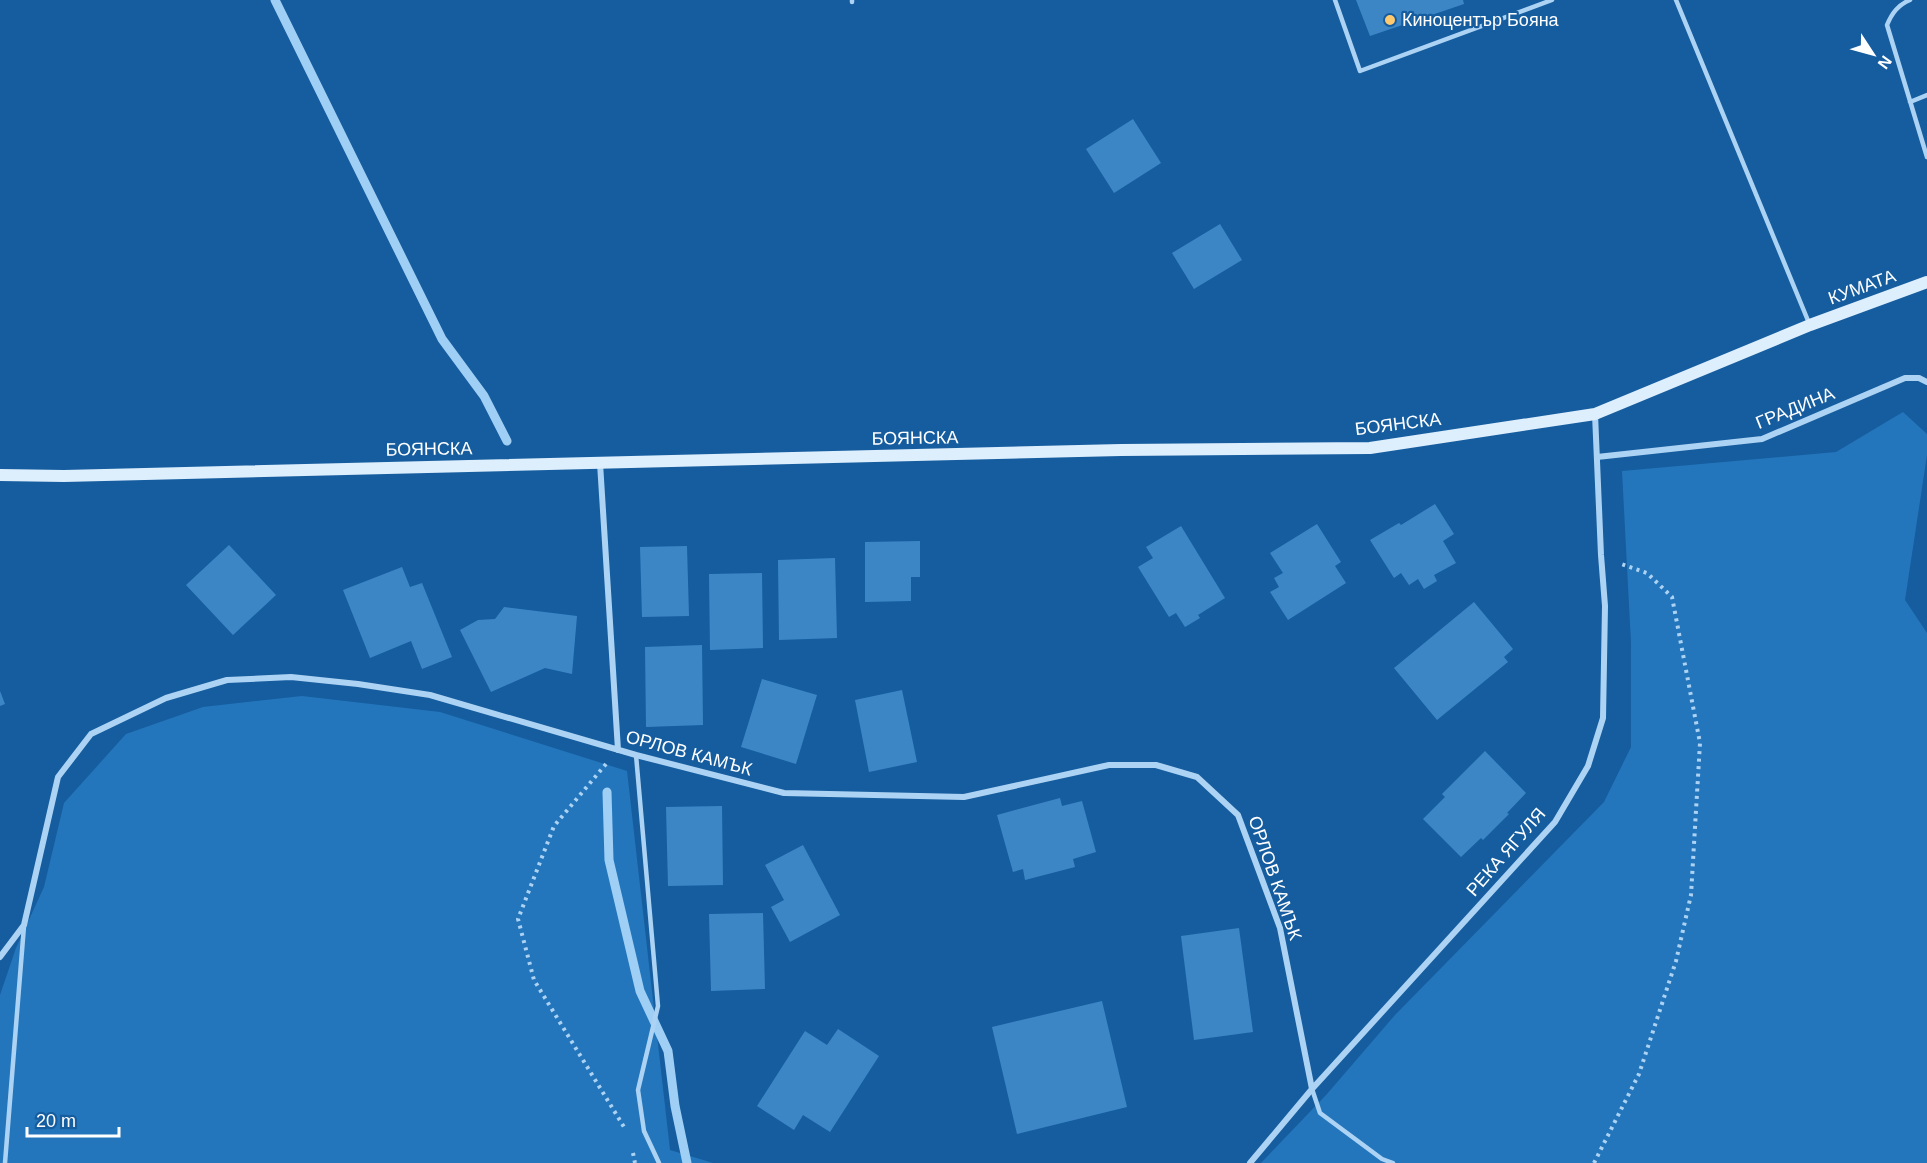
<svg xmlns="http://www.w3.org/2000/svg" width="1927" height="1163" font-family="Helvetica,sans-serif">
  <rect width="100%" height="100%" fill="#155d9f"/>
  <path fill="#2476bc" d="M1903,412L1927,434V455L1905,600L1927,633V1163H1261L1327,1094L1395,1015L1604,802L1631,747V642L1622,471L1836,452Z
    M302,696L440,712L627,771L670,1150L713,1163H0V995L16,948L44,887L64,803L126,734L203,707Z"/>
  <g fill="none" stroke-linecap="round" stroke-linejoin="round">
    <path stroke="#a0cff6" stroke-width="9" d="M275,0L442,339L484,396L507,441
      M607,792L609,860L640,991L668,1051L675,1106L687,1163"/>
  </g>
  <path fill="#3d86c6" d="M1356,0H1463L1464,4L1370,36Z
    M1133,119L1161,163L1114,193L1086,149Z
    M1220,224L1242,260L1194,289L1172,253Z
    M1435,504L1454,534L1443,541L1456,563L1434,575L1437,581L1424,589L1418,579L1409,585L1401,573L1394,578L1370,540L1399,523L1401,525Z
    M1317,524L1341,562L1335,566L1346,583L1288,620L1270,592L1279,587L1274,578L1283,573L1270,553Z
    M1181,526L1225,598L1198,615L1200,618L1185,627L1176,613L1169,617L1138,567L1153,558L1146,547Z
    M920,541V577H911V601L865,602V542Z
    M229,545L276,595L233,635L186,585Z
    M687,546L689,616L642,617L640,547Z
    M835,558L837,638L779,640L778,560Z
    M402,567L410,587L422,583L452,657L422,669L411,641L370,658L343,590Z
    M762,573L763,648L710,650L709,574Z
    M1474,602L1513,649L1504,657L1508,662L1437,720L1394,668Z
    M504,607L577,616L572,674L545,668L491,692L460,630L478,620L495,619Z
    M702,645L703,725L646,727L645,647Z
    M762,679L817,695L796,764L741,747Z
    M902,690L917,762L869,772L855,700Z
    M0,691L5,704L0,706Z
    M1485,751L1526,793L1507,813L1509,814L1483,840L1481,838L1461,857L1423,819L1445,797L1442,794Z
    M1060,798L1062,806L1082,801L1096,852L1073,859L1075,867L1025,880L1023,869L1013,872L997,815Z
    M722,806L723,885L668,886L666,807Z
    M803,845L840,915L790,942L771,907L784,900L765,865Z
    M763,913L765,989L711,991L709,914Z
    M1239,928L1253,1032L1194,1040L1181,936Z
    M1102,1001L1127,1107L1017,1134L992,1027Z
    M838,1029L879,1056L830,1132L803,1115L794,1130L757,1106L805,1031L827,1045Z"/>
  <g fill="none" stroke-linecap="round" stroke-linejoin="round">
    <path stroke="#add3f4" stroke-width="4" stroke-dasharray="3 4.5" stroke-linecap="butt" d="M606,764L554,826L518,919L534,980L624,1127
      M633,1153L635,1163
      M1594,1163L1639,1074L1676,961L1691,895L1700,743L1672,597L1647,573L1621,564"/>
    <path stroke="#add3f4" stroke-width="4.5" d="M852,0V2
      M1335,0L1360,71L1552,0
      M1676,0L1809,323
      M1910,0C1898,5 1892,13 1887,25L1927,157
      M1910,102L1927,95
      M636,755L658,1006L638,1090L644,1131L659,1163
      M1312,1089L1320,1113L1382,1159L1393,1163
      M5,1163L24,926"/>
    <path stroke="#add3f4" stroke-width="6" d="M1597,457L1762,439L1905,378H1919L1927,382
      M600,463L618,750
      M0,957L24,925L58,777L91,734L166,698L227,680L291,677L358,684L430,695L636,755L784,793L964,797L1109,765H1156L1197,777L1238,815L1280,928L1312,1089
      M1250,1163L1312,1089L1555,822L1588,766L1603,718L1605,606L1601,555L1595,414"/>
    <path stroke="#ddeefd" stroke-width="12" d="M0,475L64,476L1121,450L1370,448L1595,414L1810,325L1927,282"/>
  </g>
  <circle fill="#ffc970" stroke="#155d9f" stroke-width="2" cx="1390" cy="20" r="6"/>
  <g text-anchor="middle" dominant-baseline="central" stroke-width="4.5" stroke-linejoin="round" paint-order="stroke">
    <g font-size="18" fill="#fff" stroke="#155d9f" text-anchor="start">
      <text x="1402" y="20">Киноцентър Бояна</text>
    </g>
    <g font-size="18" fill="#fff" stroke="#155d9f">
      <text transform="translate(1862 287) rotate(-20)">КУМАТА</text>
      <text transform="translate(1795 408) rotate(-22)">ГРАДИНА</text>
      <text transform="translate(1398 424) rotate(-7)">БОЯНСКА</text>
      <text transform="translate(915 438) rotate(-1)">БОЯНСКА</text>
      <text transform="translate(429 449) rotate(-1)">БОЯНСКА</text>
      <text transform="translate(689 753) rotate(15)">ОРЛОВ КАМЪК</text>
      <text transform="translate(1506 852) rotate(-49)">РЕКА ЯГУЛЯ</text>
      <text transform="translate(1275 878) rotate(71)">ОРЛОВ КАМЪК</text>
    </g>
  </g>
  <g transform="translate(1873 54) rotate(126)" stroke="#155d9f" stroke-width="4.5" paint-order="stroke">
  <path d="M0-4.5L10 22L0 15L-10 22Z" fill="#ffffff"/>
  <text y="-9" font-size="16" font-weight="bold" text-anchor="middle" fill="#ffffff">N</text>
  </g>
  <path d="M27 1127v9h92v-9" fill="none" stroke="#ffffff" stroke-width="3"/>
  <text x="36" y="1127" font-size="18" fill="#ffffff" stroke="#155d9f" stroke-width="4.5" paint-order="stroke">20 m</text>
</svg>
